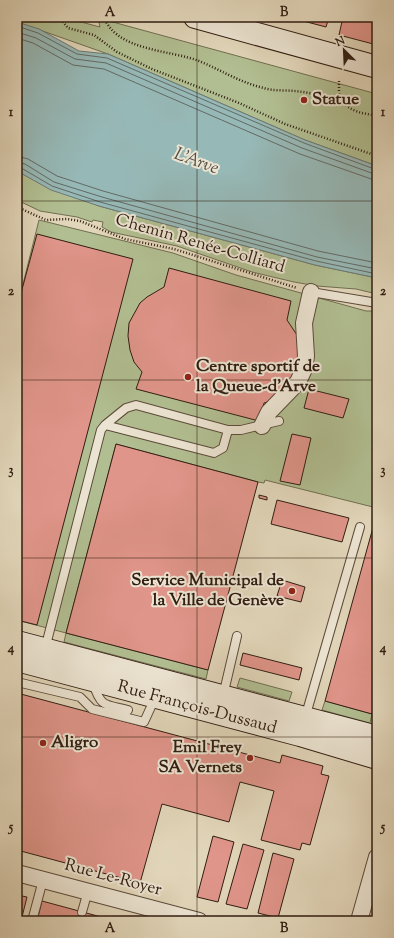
<svg xmlns="http://www.w3.org/2000/svg" width="394" height="938" font-family="'Sorts Mill Goudy',serif">
  <rect width="100%" height="100%" fill="#e2d6ba"/>
  <filter id="stains"><feTurbulence type="fractalNoise" baseFrequency=".005" numOctaves="4"/><feColorMatrix values="0 0 0 0 .2 0 0 0 0 .09 0 0 0 0 .02 0 0 0 .5 -.17"/></filter>
  <radialGradient id="worn" r=".72"><stop offset=".6" stop-color="#630" stop-opacity="0"/><stop offset="1" stop-color="#630" stop-opacity=".3"/></radialGradient>
  <path fill="#b1be91" stroke="#706e51" d="M17,17H62L100,27L98,18L377,94V166L305,140L108,54L17,22Z
    M17,171L99,206L315,265L377,278V294L356,289L317,286L294,282L252,272L177,246L111,232L102,227L103,222L93,220L92,222L77,217L40,211L17,200Z
    M39,220L173,253L236,275L366,311H377V430L375,439L377,442V508L265,480L264,483L258,482L116,444L66,633L208,670L206,679L64,642L66,633L17,620V308Z
    M240,678L292,692L289,701L237,687Z
    M325,701L372,714L370,723L322,710Z"/>
  <path fill="#96b8b6" stroke="#6d7a74" d="M17,22L39,29L79,51L108,54L305,140L377,166V278L315,265L99,206L51,190L17,171Z"/>
  <g fill="none" stroke-linecap="round" stroke-linejoin="round">
    <path stroke="#636a64" stroke-width="1" d="M17,26L38,33L77,54L107,58L304,143L377,170
      M17,32L36,38L75,59L106,63L302,148L377,175
      M17,38L33,43L73,65L104,69L300,154L377,181
      M17,156L28,159L57,176L103,191L318,251L377,263
      M17,162L25,164L54,182L102,197L317,257L377,269
      M17,167L23,169L52,186L100,202L316,261L377,274"/>
  </g>
  <path fill="#e0958a" stroke="#301d11" d="M288,17H329L326,27Z
    M343,17H368L377,19V45L339,35Z
    M37,234L133,259L37,625L17,620V308Z
    M169,268L291,301L287,320L297,335L299,370L273,400L264,403L259,421L136,389L142,372L134,362L130,350L128,336L129,323L140,303L147,297L164,287Z
    M309,389L349,399L343,418L304,408Z
    M292,434L311,438L300,485L280,481Z
    M116,444L258,482L208,670L66,633Z
    M259,495L267,497V500L259,498Z
    M277,500L349,518L342,542L271,524Z
    M377,513V696L372,714L325,701Z
    M282,580L305,587L301,602L277,596Z
    M243,653L302,668L299,680L240,665Z
    M17,693L280,763L282,755L323,766L321,774L329,776L310,845L302,843L300,850L261,840L274,791L240,782L229,822L162,804L140,883L17,850Z
    M213,836L234,842L218,902L197,897Z
    M243,844L264,850L247,909L226,904Z
    M273,853L294,859L278,918L258,913Z
    M17,895L27,897L21,921H17Z
    M42,901L116,921H37Z"/>
  <g fill="none" stroke-linecap="round" stroke-linejoin="round">
    <defs>
      <path id="lane" d="M311,292L377,303
        M228,430L223,448L214,453L105,425L126,408L136,405L228,430H241L279,421
        M45,649L101,430L105,425
        M17,682L80,697L92,709L144,722L155,698
        M93,683C101,708 105,704 128,710
        M223,696L237,636
        M305,718L360,527
        M82,912L88,891
        M32,921L43,880"/>
      <path id="street" d="M262,426L269,412L298,382L304,369L306,356L304,323L311,292
        M17,873L199,921
        M359,921L377,857"/>
      <path id="secondary" d="M195,17L377,67
        M17,642L377,737
        M17,660L300,735L377,758"/>
    </defs>
    <use href="#lane" stroke="#5c4b3b" stroke-width="10"/>
    <use href="#street" stroke="#5c4b3b" stroke-width="18"/>
    <use href="#secondary" stroke="#301d11" stroke-width="24"/>
    <path stroke="#301d11" stroke-width="2.5" stroke-dasharray="1 2" stroke-linecap="butt" d="M59,17L68,28L94,35L117,52L152,69L239,103L285,124L377,156
      M104,17C116,51 171,50 199,61C221,70 241,83 264,88C273,91 284,90 294,91C307,92 320,95 333,98C342,100 347,108 356,111C363,114 370,114 377,116
      M339,100V80
      M17,207L46,220L67,219L80,221L125,239L174,249L297,288"/>
    <use href="#lane" stroke="#ece4d2" stroke-width="8"/>
    <use href="#street" stroke="#ece4d2" stroke-width="16"/>
    <use href="#secondary" stroke="#ece4d2" stroke-width="22"/>
  </g>
  <path fill="none" stroke="#301d11" stroke-width="1" stroke-opacity="0.55" d="M197,17V921M17,201H377M17,380H377M17,558H377M17,737H377"/>
  <g fill="#8f2418" stroke="#ece4d2" stroke-width="1.5">
    <circle cx="304" cy="100" r="4"/>
    <circle cx="188" cy="377" r="4"/>
    <circle cx="292" cy="591" r="4"/>
    <circle cx="43" cy="743" r="4"/>
    <circle cx="250" cy="758" r="4"/>
  </g>
  <g text-anchor="middle" dominant-baseline="central" stroke-width="4" stroke-linejoin="round" paint-order="stroke">
    <g font-size="17" font-weight="bold" fill="#301d11" stroke="#ece4d2" text-anchor="start">
      <text x="312" y="100">Statue</text>
      <text x="196" y="367">Centre sportif de<tspan x="196" dy="20">la Queue-d'Arve</tspan></text>
      <text x="284" y="581" text-anchor="end">Service Municipal de<tspan x="284" dy="20">la Ville de Genève</tspan></text>
      <text x="51" y="743">Aligro</text>
      <text x="242" y="748" text-anchor="end">Emil Frey<tspan x="242" dy="20">SA Vernets</tspan></text>
    </g>
    <g font-size="17" fill="#301d11" stroke="#ece4d2">
      <text transform="translate(200 244) rotate(16)">Chemin Renée-Colliard</text>
      <text transform="translate(197 708) rotate(15)">Rue François-Dussaud</text>
      <text transform="translate(113 878) rotate(15)">Rue Le-Royer</text>
    </g>
    <g font-size="18" font-style="italic" fill="#4f4c43" stroke="#ece4d2">
      <text transform="translate(196 162) rotate(20)">L'Arve</text>
    </g>
  </g>
  <rect width="394" height="938" fill="none" stroke="#e2d6ba" stroke-width="44"/>
  <g transform="translate(344 50) rotate(336)" stroke="#ece4d2" stroke-width="3" paint-order="stroke">
  <path d="M0-3L7 15L0 10L-7 15Z" fill="#301d11"/>
  <text y="-6" font-size="11" font-weight="bold" text-anchor="middle" fill="#301d11">N</text>
  </g>
  <rect x="22" y="22" width="350" height="894" fill="none" stroke="#301d11" stroke-width="1.5"/>
  <g font-size="13" text-anchor="middle" font-weight="bold" fill="#301d11">
    <text x="110" y="16">A</text>
    <text x="284" y="16">B</text>
    <text x="11" y="116">1</text>
    <text x="383" y="116">1</text>
    <text x="11" y="295">2</text>
    <text x="383" y="295">2</text>
    <text x="11" y="474">3</text>
    <text x="383" y="474">3</text>
    <text x="11" y="652">4</text>
    <text x="383" y="652">4</text>
    <text x="11" y="831">5</text>
    <text x="383" y="831">5</text>
    <text x="110" y="932">A</text>
    <text x="284" y="932">B</text>
  </g>
  <rect width="100%" height="100%" filter="url(#stains)"/>
  <rect width="100%" height="100%" fill="url(#worn)"/>
</svg>
